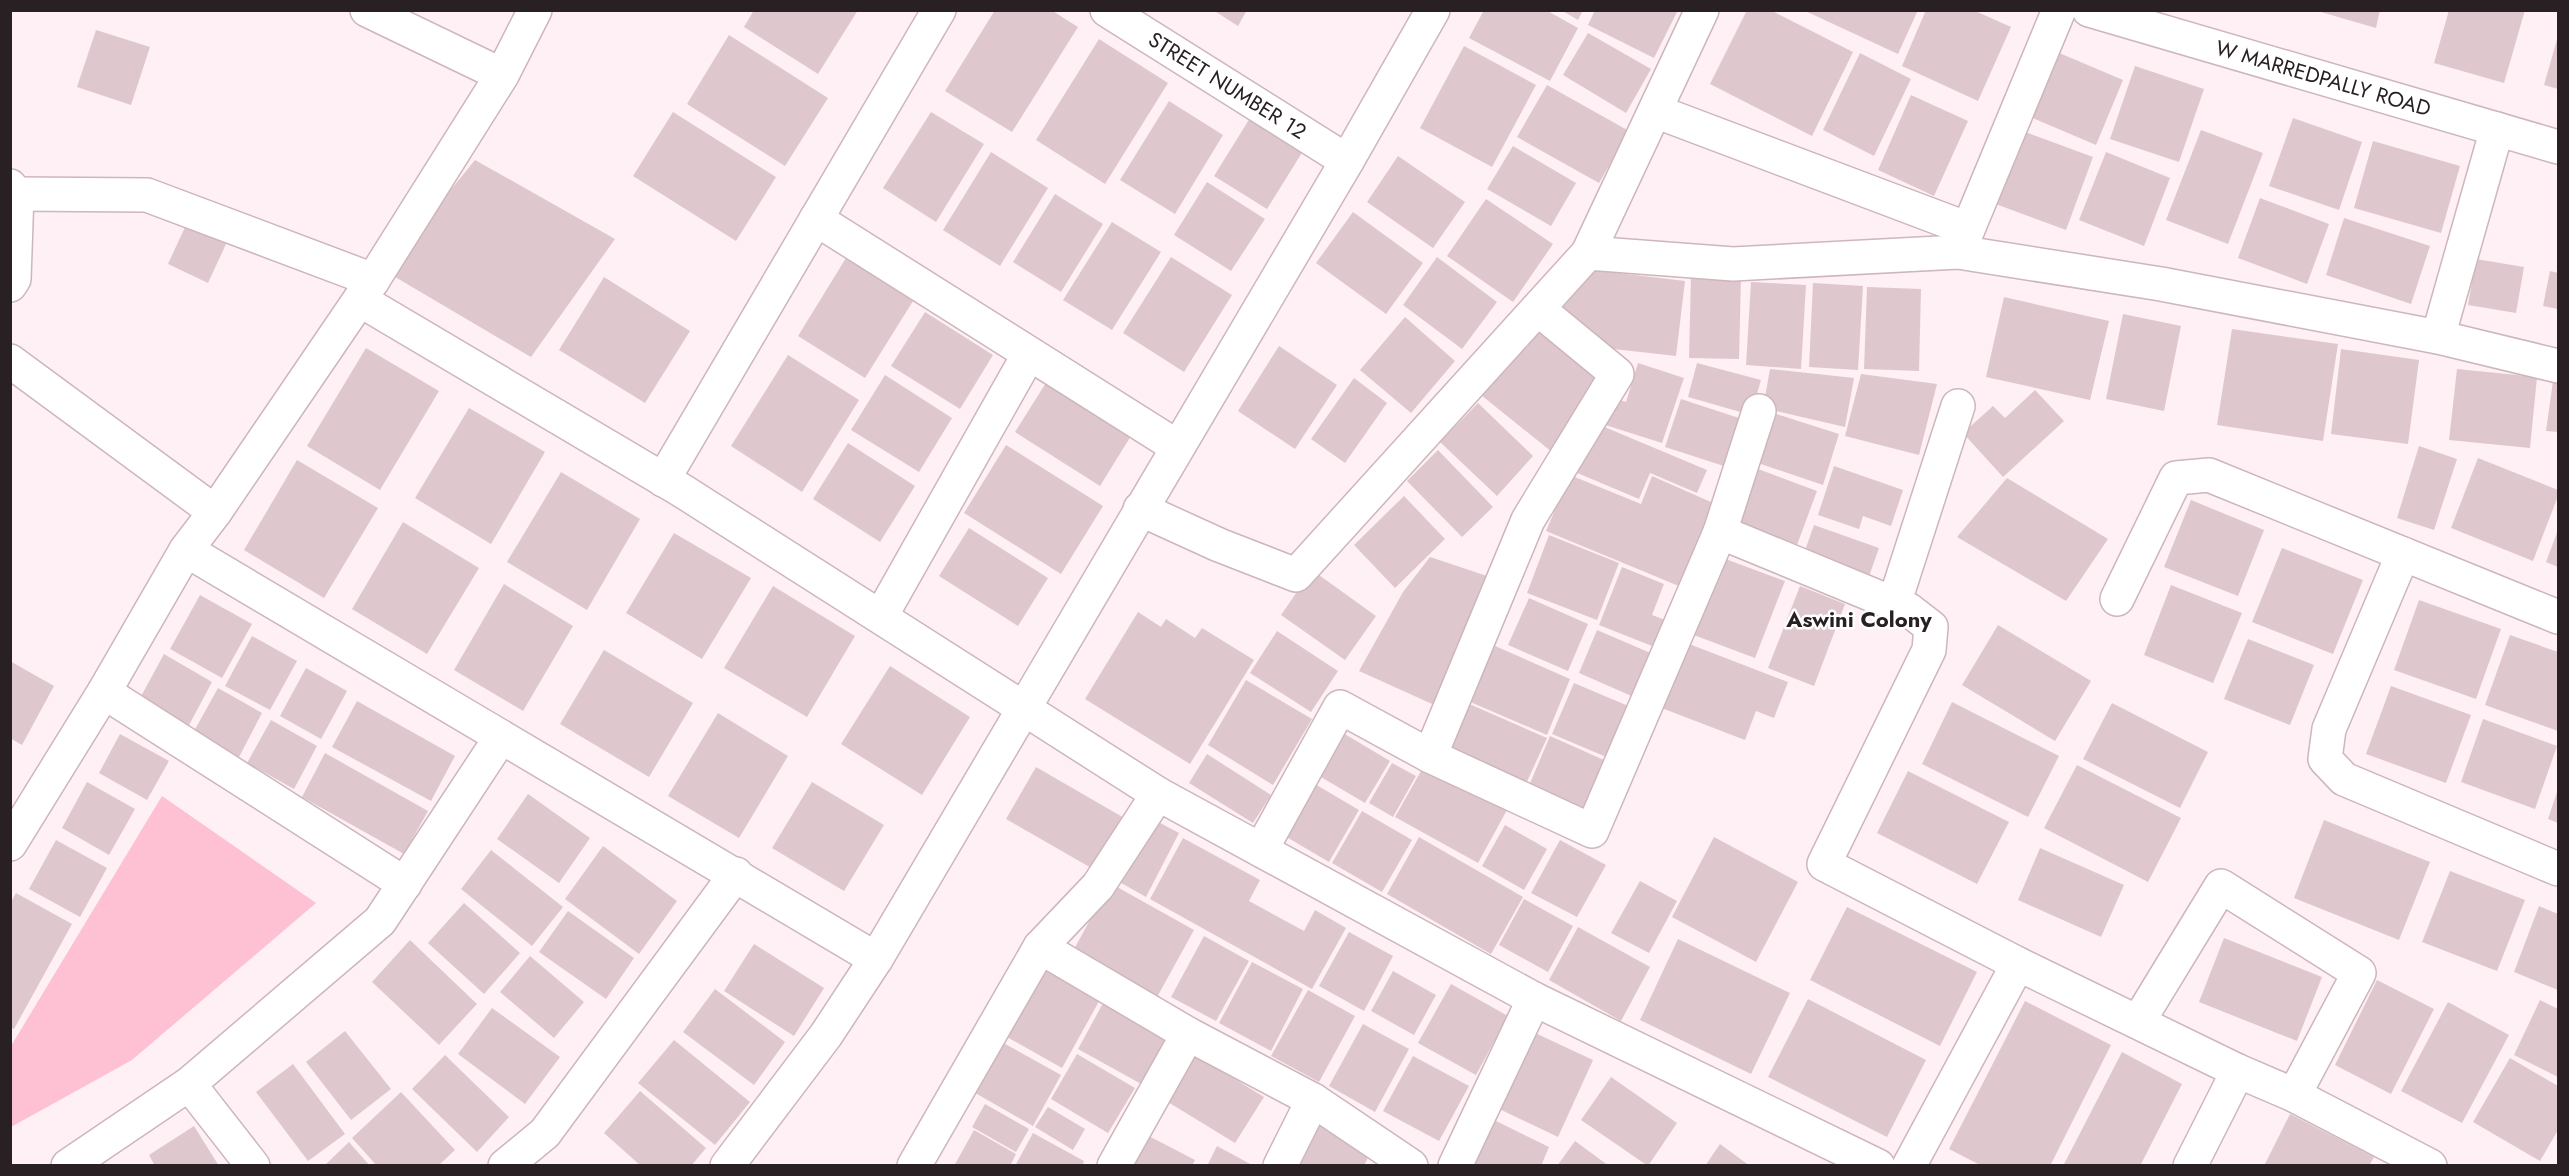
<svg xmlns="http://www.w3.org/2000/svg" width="2569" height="1176" font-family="Jost,sans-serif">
  <rect width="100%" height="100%" fill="#fef0f4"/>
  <path fill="#fec0d3" d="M162,796L316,903L132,1060L11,1127V1046Z"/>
  <path fill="#dfc7ce" d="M754,10H858L818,74L744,27Z
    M995,10H1051L1078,27L1012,132L945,91Z
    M1213,10H1247L1238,26Z
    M1484,10H1546L1578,28L1550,81L1469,38Z
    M1561,10H1583L1578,20Z
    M1595,10H1674L1677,12L1654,58L1588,25Z
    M1747,10H1770L1853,52L1812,136L1710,84Z
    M1803,10H1918L1898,54Z
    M1926,10H1973L2011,27L1978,101L1902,66Z
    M2314,10H2380L2376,28Z
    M2449,10H2525L2504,83L2434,63Z
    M96,30L150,47L131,105L77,87Z
    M1588,33L1651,69L1626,113L1563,75Z
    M729,35L828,98L785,166L687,104Z
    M2558,36V89L2544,85Z
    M1099,39L1168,83L1105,184L1036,140Z
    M1464,46L1536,85L1492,167L1420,128Z
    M2057,52L2123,80L2096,145L2030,117Z
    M1860,53L1911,79L1874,156L1823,130Z
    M2135,66L2204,89L2179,162L2110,139Z
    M1547,85L1629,131L1599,183L1517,137Z
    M1911,95L1968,121L1934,196L1878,170Z
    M1169,101L1223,135L1175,214L1120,180Z
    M673,112L776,177L736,241L633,176Z
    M931,112L984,144L936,222L883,188Z
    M1250,118L1303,151L1267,209L1214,176Z
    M2293,118L2362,142L2339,210L2269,186Z
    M2020,130L2093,157L2066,230L1993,203Z
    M2201,130L2263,153L2228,244L2166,220Z
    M2373,141L2460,166L2441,233L2354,208Z
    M1513,146L1576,183L1551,226L1487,189Z
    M991,152L1048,188L1000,266L943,230Z
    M2106,152L2170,178L2144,246L2079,220Z
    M1398,156L1465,202L1433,248L1367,202Z
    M475,160L615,239L531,357L385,271Z
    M1207,182L1265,219L1231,271L1174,235Z
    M1055,194L1103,224L1061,292L1013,262Z
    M2260,198L2329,224L2307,284L2238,258Z
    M1486,199L1553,244L1513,302L1447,256Z
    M1353,212L1423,263L1386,314L1316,263Z
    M2344,218L2430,246L2411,304L2326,275Z
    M1112,222L1161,252L1112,330L1063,300Z
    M186,225L226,244L208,283L168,264Z
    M1171,257L1232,295L1184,372L1123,333Z
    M1437,257L1497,302L1462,349L1403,305Z
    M846,258L913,301L865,378L798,336Z
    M2476,259L2524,267L2516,313L2468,305Z
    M1585,269L1685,281L1676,356L1596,347L1551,305Z
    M2550,271L2558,273V309L2543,306Z
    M1691,275L1741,277L1739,359L1689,358Z
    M604,277L690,331L645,403L559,350Z
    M1751,282L1806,285L1801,369L1746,365Z
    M1813,283L1863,286L1858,370L1809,367Z
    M1867,287L1921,289L1919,371L1864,369Z
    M2004,297L2109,321L2090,400L1986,377Z
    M925,312L993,355L960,409L891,366Z
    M2123,314L2181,326L2164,411L2106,399Z
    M1405,317L1455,361L1411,413L1360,370Z
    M1538,324L1609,382L1552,452L1481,395Z
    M2232,329L2338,344L2323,441L2217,425Z
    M1279,346L1337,385L1295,449L1238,411Z
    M366,348L439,391L380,490L307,446Z
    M2341,349L2419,360L2408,444L2331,434Z
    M788,355L859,400L802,492L731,446Z
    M1638,363L1684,378L1662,443L1599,423L1608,396L1626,402Z
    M1697,363L1761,380L1751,415L1688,397Z
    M1770,369L1854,378L1845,427L1763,408Z
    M2457,369L2537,377L2530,448L2449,440Z
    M1861,374L1937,384L1919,455L1845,436Z
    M885,375L952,418L919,472L851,430Z
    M1049,378L1134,431L1100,486L1015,432Z
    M1354,378L1387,403L1345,463L1311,439Z
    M2553,381L2558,382V432L2546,431Z
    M2035,390L2064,421L2003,477L1963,433L1993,406L2005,418Z
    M1681,399L1745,420L1730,468L1665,447Z
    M1478,403L1533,456L1497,496L1440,442Z
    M469,408L545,452L491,544L415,498Z
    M1767,411L1839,434L1823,485L1752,461Z
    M1595,423L1707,470L1697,493L1650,473L1639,499L1575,472Z
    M848,443L915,486L880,542L813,499Z
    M1006,445L1103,506L1061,574L964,513Z
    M2419,446L2457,459L2434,530L2397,518Z
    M1438,450L1493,507L1462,537L1407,481Z
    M2478,458L2558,490V496L2533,561L2451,528Z
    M297,460L378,508L324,598L244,550Z
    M1750,466L1817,491L1797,545L1730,520Z
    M1834,466L1903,490L1891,526L1863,516L1859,529L1818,515Z
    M561,472L640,519L587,610L507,562Z
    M1570,475L1641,504L1652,476L1720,506L1686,589L1546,531Z
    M2007,478L2108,539L2066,601L1957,537Z
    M1404,496L1445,539L1395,588L1354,545Z
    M2191,500L2264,530L2238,596L2164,567Z
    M403,522L479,568L427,654L352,609Z
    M1814,525L1879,548L1867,582L1802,559Z
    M969,528L1048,578L1018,626L939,576Z
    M2558,530V567L2546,562Z
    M674,533L751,578L702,659L626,613Z
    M1549,535L1619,563L1597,620L1527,593Z
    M2282,548L2363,580L2333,654L2252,622Z
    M1430,557L1493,578L1441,708L1359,671L1403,592Z
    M1720,557L1785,581L1755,658L1691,634Z
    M1622,567L1664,584L1652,615L1668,621L1657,648L1599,625Z
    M1312,570L1376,616L1345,660L1281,615Z
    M504,584L573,626L523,711L454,670Z
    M2171,585L2242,613L2213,683L2144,655Z
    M773,586L855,636L807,717L724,668Z
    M1800,586L1845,604L1814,686L1768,668Z
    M200,595L252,624L222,678L170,649Z
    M1529,598L1588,624L1568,671L1508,645Z
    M2419,600L2501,629L2476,699L2394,670Z
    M1138,612L1161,627L1166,619L1195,638L1202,628L1254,660L1190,764L1085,699Z
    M1998,625L2091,681L2055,741L1962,685Z
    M1597,630L1655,655L1636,698L1579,673Z
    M1277,631L1338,671L1311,712L1250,673Z
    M2510,635L2558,652V731L2485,705Z
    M252,636L297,661L270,710L225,686Z
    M2248,639L2314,665L2290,725L2224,699Z
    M1684,642L1788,682L1774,718L1756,711L1745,740L1659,707Z
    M1493,645L1570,679L1547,735L1468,701Z
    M604,650L693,703L649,777L560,724Z
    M164,654L212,682L188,727L139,700Z
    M10,661L54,686L22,745L10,738Z
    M890,666L970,717L922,795L841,744Z
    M306,668L347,691L321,739L280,716Z
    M1246,680L1312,719L1273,785L1208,745Z
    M1574,683L1633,708L1611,759L1552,734Z
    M2391,686L2471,715L2446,783L2366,754Z
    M218,688L262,713L238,759L193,733Z
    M357,701L455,756L431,801L332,747Z
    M1952,702L2059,756L2028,817L1922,764Z
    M1467,703L1547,738L1524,788L1444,753Z
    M2112,703L2208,752L2180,808L2083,759Z
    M718,713L788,756L739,838L668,796Z
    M2483,719L2557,746L2535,809L2461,782Z
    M271,720L317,746L294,789L247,763Z
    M1338,730L1390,761L1365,803L1314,773Z
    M120,734L169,761L147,800L99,773Z
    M1550,736L1613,764L1591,815L1528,788Z
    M325,753L428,811L404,854L302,797Z
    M1207,754L1271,795L1253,823L1189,783Z
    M1392,763L1416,776L1393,817L1369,803Z
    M1425,764L1507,810L1478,863L1395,817Z
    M2077,765L2181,818L2148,882L2044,828Z
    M1036,767L1126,819L1100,873L1006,819Z
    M1908,771L2009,822L1977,884L1877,833Z
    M1308,780L1359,810L1329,862L1278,832Z
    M87,782L135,809L109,855L62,828Z
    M812,782L884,825L844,891L772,848Z
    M2558,789V823L2548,819Z
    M528,794L590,838L559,883L497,839Z
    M1362,811L1412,840L1382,892L1332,863Z
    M1149,817L1179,833L1146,897L1116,880Z
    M2324,820L2430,862L2399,940L2294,898Z
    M1505,825L1547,849L1524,890L1482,866Z
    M1419,837L1523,897L1491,954L1387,894Z
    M1714,837L1798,882L1756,962L1672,917Z
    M1183,838L1260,880L1249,901L1304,931L1315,910L1346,928L1312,989L1150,899Z
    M56,840L107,868L80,917L29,889Z
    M1560,840L1606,865L1577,917L1531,893Z
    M603,846L677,901L639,954L565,899Z
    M2040,848L2124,885L2101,937L2018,900Z
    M491,850L563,907L532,946L461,889Z
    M2450,871L2525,900L2497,971L2422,942Z
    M1640,881L1677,901L1649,953L1611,933Z
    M1110,883L1194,930L1156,999L1072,953Z
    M16,893L72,924L14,1029L10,1027V904Z
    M1524,899L1573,926L1548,972L1499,945Z
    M464,903L520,953L484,994L428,943Z
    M2539,906L2558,914V990L2514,972Z
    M1847,907L1977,972L1940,1046L1810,980Z
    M568,911L634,958L606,999L539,952Z
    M1578,927L1650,967L1621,1021L1549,980Z
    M1349,932L1393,956L1364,1011L1319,986Z
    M1204,936L1249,961L1216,1021L1171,997Z
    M2224,938L2322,977L2297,1041L2199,1002Z
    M1678,939L1790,993L1751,1074L1640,1020Z
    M410,940L477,1004L439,1045L372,982Z
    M754,944L824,988L794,1036L724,991Z
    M530,956L584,1002L554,1038L500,992Z
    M1040,961L1102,996L1062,1068L1000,1033Z
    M1252,962L1303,989L1271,1051L1219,1023Z
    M1393,971L1436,995L1414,1035L1371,1011Z
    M2377,980L2434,1009L2391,1094L2335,1065Z
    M1451,984L1508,1016L1476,1075L1418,1043Z
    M715,989L785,1042L754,1085L683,1032Z
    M1308,990L1355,1016L1319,1082L1271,1056Z
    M1107,996L1172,1032L1143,1085L1078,1049Z
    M1808,999L1926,1060L1887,1137L1768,1077Z
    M2540,1000L2558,1009V1077L2514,1055Z
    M2025,1001L2111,1045L2050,1166H1982L1949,1149Z
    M2448,1002L2509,1035L2462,1123L2401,1091Z
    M492,1008L560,1057L525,1104L458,1054Z
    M1363,1024L1409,1049L1375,1112L1329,1086Z
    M345,1031L391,1089L351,1120L306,1062Z
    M1533,1032L1593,1060L1558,1137L1497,1108Z
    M674,1040L750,1102L715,1145L638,1083Z
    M998,1040L1061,1075L1033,1126L970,1090Z
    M1191,1052L1264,1097L1235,1143L1163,1099Z
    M2122,1052L2182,1084L2140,1166H2063Z
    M1077,1054L1135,1088L1108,1133L1051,1099Z
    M445,1055L509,1117L477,1152L412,1089Z
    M1413,1056L1469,1086L1439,1141L1383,1111Z
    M2510,1058L2558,1086V1130L2540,1161L2473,1122Z
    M293,1064L345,1134L308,1161L256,1092Z
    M1611,1077L1677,1123L1648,1166L1581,1120Z
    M640,1091L706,1148L691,1166H641L604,1133Z
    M401,1092L455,1150L438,1166H377L352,1138Z
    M985,1104L1029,1129L1016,1152L972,1127Z
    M1048,1107L1085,1129L1073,1150L1035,1127Z
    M2290,1114L2374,1157L2369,1166H2264Z
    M1494,1120L1549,1147L1541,1166H1473Z
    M1320,1124L1371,1151L1364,1166H1298Z
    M194,1126L219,1166H155L149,1155Z
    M974,1130L1016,1154L1010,1166H954Z
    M1033,1133L1084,1161L1082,1166H1015Z
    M1143,1133L1195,1160L1192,1166H1127Z
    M1575,1141L1609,1166H1557Z
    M349,1142L370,1166H324Z
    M1720,1144L1750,1166H1705Z
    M1217,1146L1254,1166H1207Z"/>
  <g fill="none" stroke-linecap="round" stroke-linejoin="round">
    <defs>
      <g id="minor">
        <path d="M367,10L502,75"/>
        <path id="s1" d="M1107,10L1347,161"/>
        <path d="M1655,111L1968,229"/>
        <path d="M10,186L17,194L14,279L10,285"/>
        <path d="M17,194L147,195L373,280"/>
        <path d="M816,219L1176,446"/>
        <path d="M1959,251L2059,10"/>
        <path d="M1588,253L1702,10"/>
        <path d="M360,300L681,490L1158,794L1534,999L1878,1166"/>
        <path d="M2438,337L2497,129"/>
        <path d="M10,361L215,512L373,280L502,75L535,10"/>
        <path d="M1759,411L1720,532L1909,610L1931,627L1929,650L1824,864L2018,964L2238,1071L2294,1095L2430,1166"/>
        <path d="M663,480L939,10"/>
        <path d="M1140,509L1219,545L1296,575L1588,253L1733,264L1958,252L2161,284L2438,337L2558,366"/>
        <path d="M215,512L186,550L876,959"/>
        <path d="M2403,554L2329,729L2325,759L2344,779L2558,869"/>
        <path d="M2117,599L2176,478L2209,475L2558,617"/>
        <path d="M1894,604L1958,406"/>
        <path d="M881,616L1029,354"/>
        <path d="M104,692L405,884"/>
        <path d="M1430,756L1528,520L1617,374L1538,309"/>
        <path d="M10,844L104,692L186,550"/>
        <path d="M1261,850L1340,707L1430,756L1592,831L1720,532"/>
        <path d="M1040,947L1188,1034L1313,1100L1411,1166"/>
        <path d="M2138,1022L2221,886L2359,973L2294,1095"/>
        <path d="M189,1084L253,1166"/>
        <path d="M68,1166L189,1084L380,921L501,737"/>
        <path d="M505,1166L545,1133L736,874"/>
        <path d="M727,1166L826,1035L876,959L1347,161L1433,10"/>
        <path d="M914,1166L1040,947L1098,886L1158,794"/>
        <path d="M1114,1166L1188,1034"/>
        <path d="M1280,1166L1313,1100"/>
        <path d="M1455,1166L1534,999"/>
        <path d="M1909,1166L2018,964"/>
        <path d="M2190,1166L2238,1071"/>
      </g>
      <g id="major">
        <path id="s2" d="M2089,10L2558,147"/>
      </g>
    </defs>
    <use href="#minor" stroke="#cdb6bc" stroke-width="36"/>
    <use href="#major" stroke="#cdb6bc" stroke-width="36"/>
    <use href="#minor" stroke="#fff" stroke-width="33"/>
    <use href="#major" stroke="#fff" stroke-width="33"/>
  </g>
  <g text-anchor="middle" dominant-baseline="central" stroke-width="5" stroke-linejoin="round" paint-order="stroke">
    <g font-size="21" fill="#292023" stroke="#fff">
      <text stroke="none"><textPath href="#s2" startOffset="244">W MARREDPALLY ROAD</textPath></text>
      <text stroke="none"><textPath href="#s1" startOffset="142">STREET NUMBER 12</textPath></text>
    </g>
    <g font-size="22" font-weight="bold" fill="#292023" stroke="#fff">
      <text x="1859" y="619">Aswini Colony</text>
    </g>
  </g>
  <rect width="2569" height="1176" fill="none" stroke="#292023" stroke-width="24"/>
</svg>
